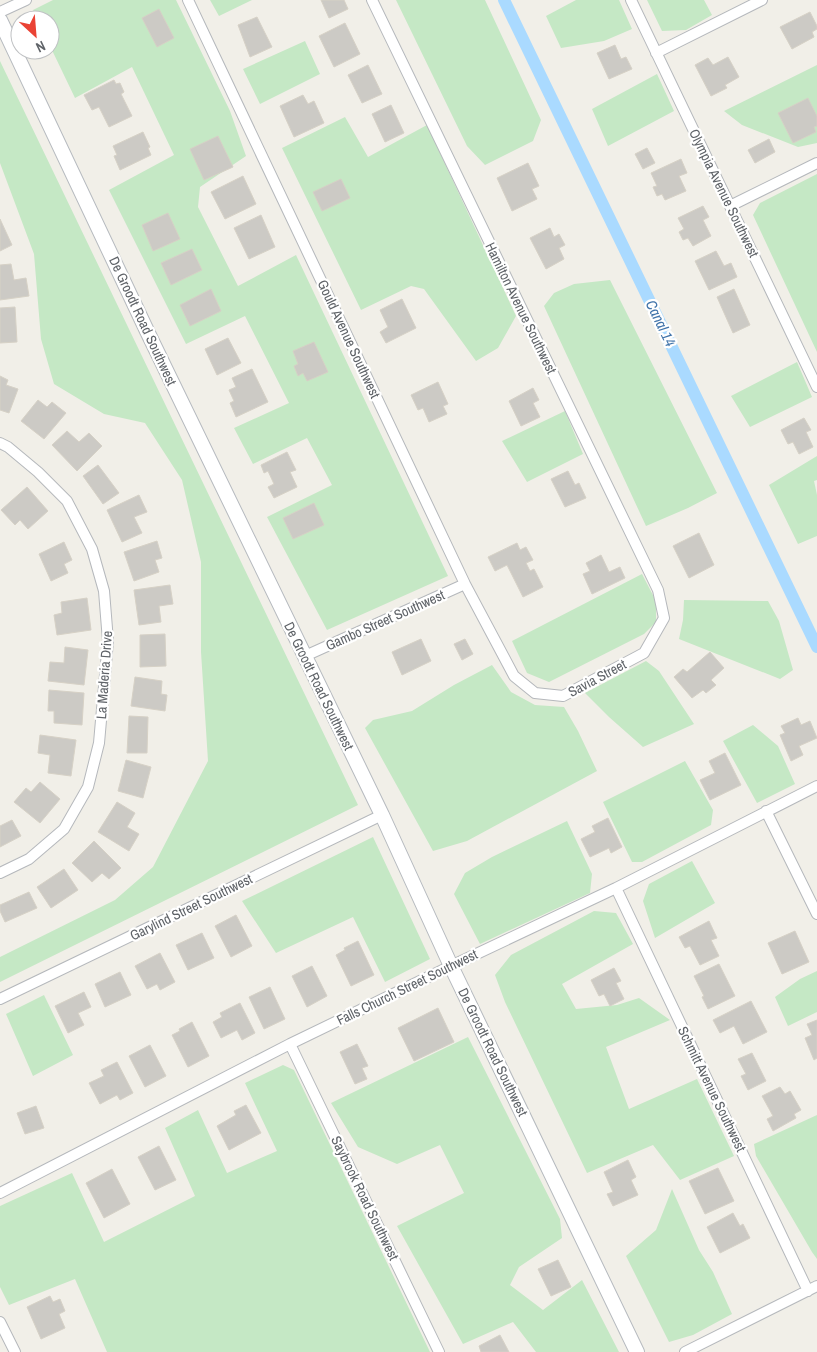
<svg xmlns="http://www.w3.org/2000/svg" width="817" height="1352" font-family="'Archivo Narrow',sans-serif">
  <rect width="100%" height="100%" fill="#f1efe8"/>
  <path fill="#c5e8c5" d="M53,0H176L230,111L246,156L200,187L198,207L238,286L296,255L448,576L327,630L267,517L332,485L307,438L253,464L234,428L289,403L245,316L186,344L109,190L174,155L132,67L75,98L50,46V20H38L33,10Z
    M210,0H252L219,16Z
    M396,0H485L541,120L533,141L485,165L467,146Z
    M576,0H619L632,29L604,41L561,48L546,16Z
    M647,0H704L712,15L686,30L662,31Z
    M305,41L320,74L260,104L243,69Z
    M0,61L358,805L0,982V957L115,900L153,867L208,761L201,652V562L182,480L145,423L104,414L54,384L41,339L34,254L0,163Z
    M817,65V143L798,147L742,125L724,111Z
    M657,74L674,111L608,146L592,109Z
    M345,117L368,157L427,125L516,316L498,348L476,361L424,289L411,286L361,310L282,148Z
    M817,174V352L753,215L760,203Z
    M610,280L717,493L688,508L646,526L544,306L554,293L574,284Z
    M797,362L812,397L750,427L731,396Z
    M565,411L583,454L527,482L502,441Z
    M817,456V480L814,481L817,495V536L798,544L769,485Z
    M642,574L656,601V622L644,634L549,682L527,673L512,641Z
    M684,600L768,601L779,621L793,670L780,679L679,639L683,620Z
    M646,661L659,671L694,724L643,747L609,717L585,693Z
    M492,665L511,692L535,705L564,707L578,731L597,771L467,841L433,851L365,728L373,720L412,711L454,685Z
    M753,725L778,746L795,784L757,803L723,741Z
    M685,761L713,810L711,825L642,862H632L603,802Z
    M567,821L592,874L590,893L480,944L454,894L465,873L492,857Z
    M373,837L430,959L385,982L353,917L276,953L242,901Z
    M692,861L715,903L655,938L643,901L649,884Z
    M594,911L616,913L633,944L562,984L576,1009L617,1005L639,998L670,1020L606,1047L629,1109L697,1079L734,1156L680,1180L653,1145L587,1173L505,1002L495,975L511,955Z
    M817,971V1012L788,1026L775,997L800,979Z
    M44,995L73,1055L33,1076L6,1014Z
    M468,1037L560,1219L562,1238L519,1267L510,1285L543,1310L582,1280L619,1352H536L513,1322L463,1344L397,1226L464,1193L440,1145L397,1164L358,1147L331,1103Z
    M283,1065L294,1070L430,1352H107L75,1279L9,1305L0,1287V1206L72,1173L104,1242L195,1196L165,1128L198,1110L227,1173L277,1151L245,1083Z
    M817,1115V1259L812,1252L756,1156L754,1144Z
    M672,1189L699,1250L713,1272L732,1314L693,1335L669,1342L626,1256L656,1230Z"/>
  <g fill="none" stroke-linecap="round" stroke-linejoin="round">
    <path stroke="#aadaff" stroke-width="12" d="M504,0L817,647"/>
  </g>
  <path fill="#cccac5" stroke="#d6d1c6" d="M321,0H344L348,9L329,18Z
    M159,9L174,38L157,47L142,18Z
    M810,12L817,26V29L812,32L814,37L792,49L780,27Z
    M257,17L272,47L250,57L238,25Z
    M345,23L360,54L334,67L319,36Z
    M615,45L621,59L626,57L632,69L609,79L597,53Z
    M728,57L739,77L725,85L727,88L711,96L695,65L708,58L713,65Z
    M368,65L382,94L362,103L348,75Z
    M114,80L116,84L120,83L124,92L121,94L132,116L109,127L99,107L92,110L84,95Z
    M303,95L308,104L314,101L324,123L294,137L280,106Z
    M808,98L817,116V126L814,127L816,132L793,143L778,113Z
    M391,105L404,133L385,142L372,114Z
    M143,132L150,147L148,148L151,155L120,170L114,156L117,155L113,146Z
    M218,136L233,167L204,180L190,149Z
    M769,139L775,152L755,163L748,150Z
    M647,148L655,163L643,169L635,154Z
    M681,159L687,173L679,176L686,191L665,200L662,194L657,196L653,187L657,186L651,173Z
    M528,163L539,186L532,189L537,199L512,211L497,178Z
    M243,176L256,204L225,219L211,192Z
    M341,179L350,198L322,211L313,192Z
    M703,206L709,217L703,220L711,236L693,246L688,238L683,240L679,232L684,229L678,218Z
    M168,213L180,239L153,251L142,225Z
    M261,215L275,247L249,259L234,228Z
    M0,219L12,245L0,251Z
    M550,228L554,237L559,234L565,245L559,248L564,259L546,269L530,238Z
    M192,249L202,270L171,285L161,263Z
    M716,251L724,266L731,263L737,277L709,290L695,261Z
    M11,264L14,280L26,278L29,296L0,300V265Z
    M211,289L221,311L190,326L180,305Z
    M734,289L750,325L733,333L717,297Z
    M402,299L416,328L386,343L380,332L388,327L380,310Z
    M15,307L17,342L0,343V308Z
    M228,338L241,363L217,375L205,349Z
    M314,342L328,372L307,381L303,373L298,376L294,366L298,364L293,351Z
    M252,369L268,402L236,417L230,403L234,401L229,390L236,387L232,378Z
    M0,376L8,380L6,385L18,389L9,413L0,410Z
    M438,382L448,404L443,406L447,414L429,422L423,408L418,410L411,395Z
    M533,388L539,400L533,403L540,417L521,426L509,401Z
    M38,400L47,407L52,402L66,413L44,439L21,421Z
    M804,418L811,430L806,432L813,447L799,454L793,442L788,444L781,430Z
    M67,431L79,442L89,433L102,446L77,471L52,445Z
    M287,452L296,470L290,472L297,487L274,498L268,487L274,484L268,471L264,473L261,465Z
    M98,465L119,493L103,504L83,476Z
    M568,471L575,485L579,483L586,498L565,507L551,479Z
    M27,487L48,511L28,529L20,520L15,525L1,510Z
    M139,495L147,512L134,517L142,533L122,542L107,510Z
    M314,503L324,525L293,539L283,518Z
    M699,533L714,565L689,578L673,546Z
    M157,541L162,558L155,560L159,572L134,581L124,552Z
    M64,542L72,560L64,564L68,573L51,581L39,554Z
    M517,543L520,550L526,547L533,560L526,563L530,571L534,569L543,587L523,597L507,565L495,571L488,557Z
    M601,555L609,572L620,567L625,578L592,594L583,574L590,571L586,563Z
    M170,585L173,604L159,606L161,622L139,625L134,590Z
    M87,598L91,630L57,635L54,615L62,613L61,602Z
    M165,634L166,666L140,667V635Z
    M421,639L431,661L402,675L392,652Z
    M465,639L473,654L462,660L454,644Z
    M65,647L88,650L84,685L48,681L50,662L64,663Z
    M710,652L724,668L711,680L716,685L706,693L703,690L692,698L674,677L683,669L687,672Z
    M135,677L162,681L161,694L167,695L165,711L131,706Z
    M49,690L84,693L82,725L54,723V711H48Z
    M129,716L148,717L147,753H127Z
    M798,718L801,725L810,721L817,738L799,746L803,755L791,761L780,735L785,733L781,726Z
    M40,735L76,740L71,776L48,773L50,755L38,753Z
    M725,753L741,785L710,800L700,780L715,773L709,761Z
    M126,760L151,767L143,798L118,791Z
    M40,782L60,799L40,823L14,802L26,788L31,792Z
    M117,802L135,813L127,827L139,834L129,851L98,832Z
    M608,818L622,847L611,853L609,848L590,857L581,839L595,832L592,826Z
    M12,820L21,836L0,847V826Z
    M94,841L121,868L109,879L102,873L92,882L72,863Z
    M64,869L78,890L51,908L37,887Z
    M29,892L37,908L5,922L0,911V905Z
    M236,915L252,946L231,957L215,926Z
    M709,921L717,938L711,940L719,956L700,965L690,946L685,948L679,937Z
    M795,931L809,962L782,974L768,943Z
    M202,933L214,958L188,970L176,945Z
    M358,941L374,975L351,986L336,955L345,950L344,948Z
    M160,953L175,982L160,990L157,984L147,989L135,966Z
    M719,964L735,996L708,1009L702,997L704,996L694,976Z
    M312,966L327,996L307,1007L292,976Z
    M614,968L621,981L616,983L624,999L610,1006L604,994L599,996L591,980Z
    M120,972L131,995L105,1007L95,984Z
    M270,987L285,1019L264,1029L249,997Z
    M84,992L91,1007L78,1013L84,1025L68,1033L55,1006Z
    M751,1001L767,1032L743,1044L734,1026L720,1033L713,1020Z
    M240,1003L255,1033L242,1040L237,1030L221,1038L213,1022L222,1017L220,1013Z
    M438,1008L454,1042L414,1061L398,1028Z
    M817,1020V1058L814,1060L805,1038L812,1035L807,1024Z
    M192,1022L209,1056L188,1067L172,1035L180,1031L179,1029Z
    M357,1044L368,1066L362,1068L367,1079L355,1084L340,1052Z
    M150,1045L166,1076L145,1087L129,1056Z
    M752,1053L766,1081L748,1090L741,1076L746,1074L738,1059Z
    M117,1062L133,1093L120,1100L117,1095L100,1104L89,1083L104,1076L101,1070Z
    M780,1087L785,1094L790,1091L801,1110L794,1114L796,1118L773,1131L767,1119L773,1116L762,1096Z
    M246,1105L261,1133L229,1150L217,1126L236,1115L234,1111Z
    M36,1106L44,1128L25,1134L17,1113Z
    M159,1146L176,1180L155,1190L138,1157Z
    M628,1160L636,1177L631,1180L638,1195L613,1206L607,1194L613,1192L604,1172Z
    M718,1168L734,1201L705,1214L689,1181Z
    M112,1169L130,1204L104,1218L86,1183Z
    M733,1213L740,1226L743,1224L750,1238L720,1253L707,1227Z
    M558,1260L571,1287L551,1296L538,1269Z
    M50,1296L53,1302L60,1299L65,1311L59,1314L65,1328L41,1339L27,1307Z
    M500,1335L509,1352H481L479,1346Z"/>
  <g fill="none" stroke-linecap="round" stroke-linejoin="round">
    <defs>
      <path id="street" d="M188,0L465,584L514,676L535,693L563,696L644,653L664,618L658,590L372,0
        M631,0L817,387
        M0,12L26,0
        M656,53L762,0
        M730,206L817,163
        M0,443L8,447L38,472L67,501L92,549L104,591L108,641L99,743L88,787L64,829L29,859L0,873
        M305,656L465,584
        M766,811L817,914
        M616,888L808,1291
        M0,999L382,815
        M290,1044L439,1352
        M0,1193L290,1044L451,966L616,888L817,786
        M0,1322L15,1352
        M685,1352L817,1286"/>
      <path id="secondary" d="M0,20L147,331L382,815L451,966L637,1352"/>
    </defs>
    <use href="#street" stroke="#b5b8bc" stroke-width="12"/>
    <use href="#secondary" stroke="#b6babf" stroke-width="16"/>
    <use href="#street" stroke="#fff" stroke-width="10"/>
    <use href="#secondary" stroke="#fff" stroke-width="14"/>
  </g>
  <g text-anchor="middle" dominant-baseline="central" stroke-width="4.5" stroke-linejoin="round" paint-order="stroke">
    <g font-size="14" fill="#5f6368" stroke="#fff">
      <text transform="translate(724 193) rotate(64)">Olympia Avenue Southwest</text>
      <text transform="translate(521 308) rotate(64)">Hamilton Avenue Southwest</text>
      <text transform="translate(143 321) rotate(65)">De Groodt Road Southwest</text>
      <text transform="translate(349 339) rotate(65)">Gould Avenue Southwest</text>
      <text transform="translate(385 620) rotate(-24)">Gambo Street Southwest</text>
      <text transform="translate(104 675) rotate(-86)">La Maderia Drive</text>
      <text transform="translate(597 678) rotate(-28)">Savia Street</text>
      <text transform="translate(319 686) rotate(64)">De Groodt Road Southwest</text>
      <text transform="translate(191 907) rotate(-26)">Garylind Street Southwest</text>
      <text transform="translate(407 987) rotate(-26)">Falls Church Street Southwest</text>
      <text transform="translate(493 1052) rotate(64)">De Groodt Road Southwest</text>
      <text transform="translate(712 1089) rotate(64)">Schmitt Avenue Southwest</text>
      <text transform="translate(365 1198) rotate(64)">Saybrook Road Southwest</text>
    </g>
    <g font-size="15" font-style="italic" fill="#4174aa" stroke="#fff">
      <text transform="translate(661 323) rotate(64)">Canal 14</text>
    </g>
  </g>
  <g transform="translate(35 35) rotate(154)"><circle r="24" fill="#ffffff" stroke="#bfc1c3"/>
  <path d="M0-4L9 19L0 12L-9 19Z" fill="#ea4335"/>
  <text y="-8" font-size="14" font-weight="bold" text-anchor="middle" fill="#5f6368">N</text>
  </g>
</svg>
